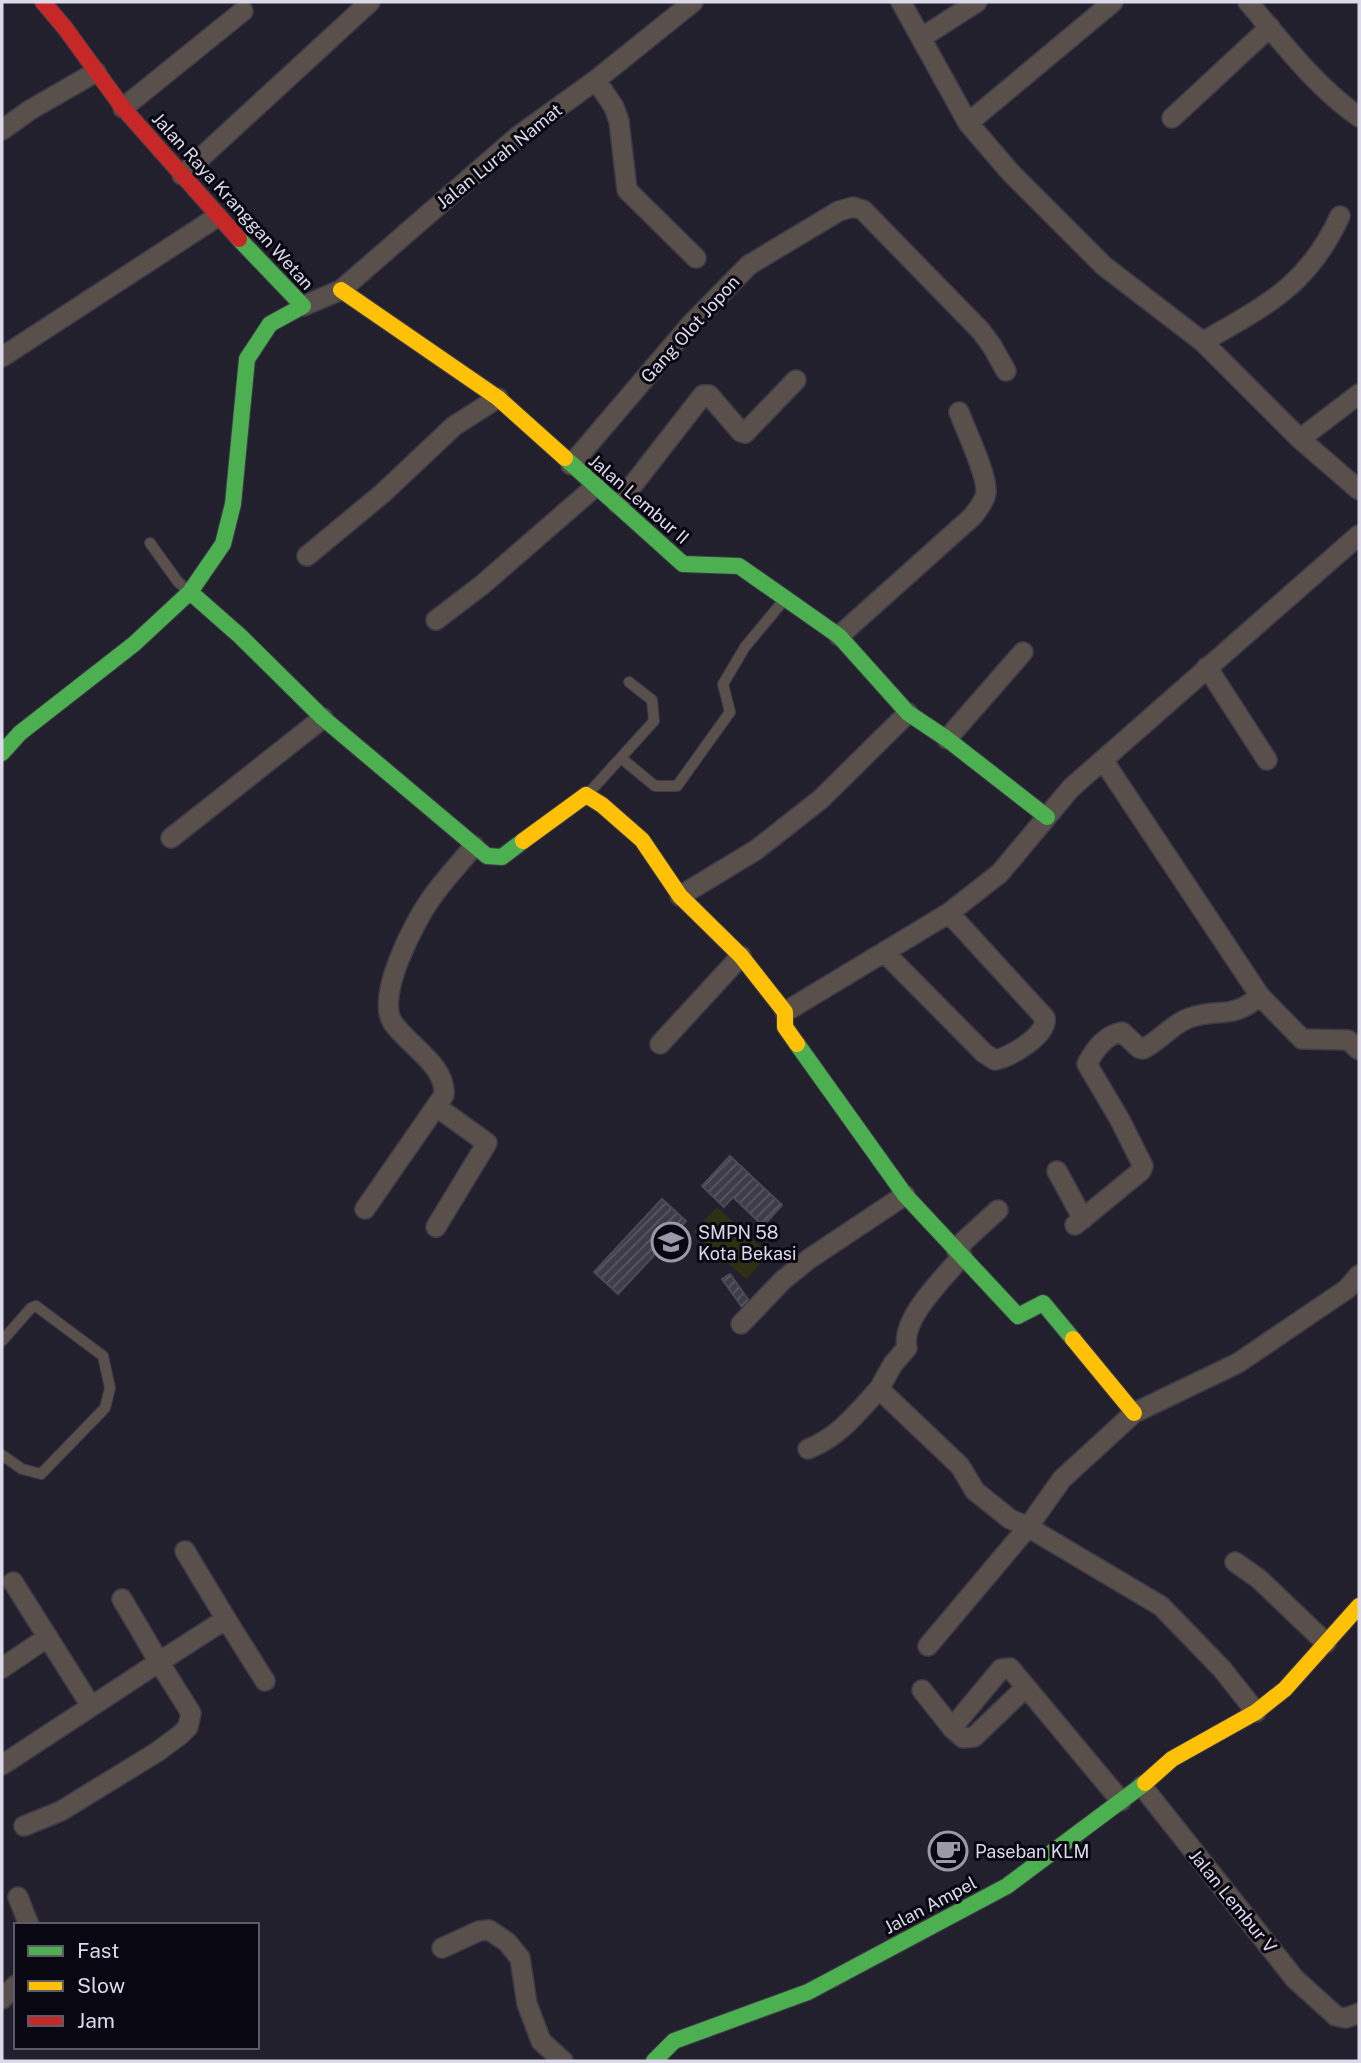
<svg xmlns="http://www.w3.org/2000/svg" width="1361" height="2063" font-family="'Public Sans',sans-serif">
  <defs>
    <pattern id="building-hatch" width="6" height="6" patternUnits="userSpaceOnUse" patternTransform="scale(1.75)"><rect width="6" height="6" fill="#3e3c48"/><path d="M-1 1l2-2M0 6l6-6M5 7l2-2" fill="none" stroke="#595863"/></pattern>
  </defs>
  <rect width="100%" height="100%" fill="#22202d"/>
  <path fill="#2d3014" d="M717,1207L769,1254L746,1279L693,1232Z"/>
  <path fill="url(#building-hatch)" stroke="#4b4a55" stroke-width="2" d="M730,1156L782,1205L763,1226L733,1197L724,1207L702,1186Z
    M662,1199L686,1221L618,1294L594,1272Z
    M730,1274L752,1305L744,1310L722,1279Z"/>
  <g fill="none" stroke-linecap="round" stroke-linejoin="round">
    <defs>
      <path id="lane" d="M150,543L178,582L189,591
        M621,758L655,786H677L730,712L723,684L745,647L784,600
        M587,795L654,721L652,700L629,682
        M2,1341L31,1308L36,1306L103,1356L110,1388L105,1408L41,1474L22,1469L2,1455"/>
      <path id="street" d="M901,2L968,123L1011,173L1104,266L1203,342L1300,439L1359,490
        M1248,2C1282,42 1315,86 1359,117
        M921,38L977,2
        M596,80L614,107L619,121L627,190L696,258
        M123,108L243,11
        M1172,118L1270,27
        M968,123L1113,2
        M2,130L30,110L96,72
        M182,175L370,2
        M303,306L341,290L517,137L596,80L693,2
        M1203,342C1267,304 1307,287 1340,216
        M2,357L217,217
        M1300,439L1359,394
        M571,465L692,323L749,265L839,211L853,207L863,210L981,331L992,346L1006,371
        M618,504L703,395H709L741,432L745,433L796,380
        M307,556L383,493L454,426L498,398
        M436,620L482,585L596,486
        M839,636L973,516C978,509 985,501 986,492C987,474 966,431 959,412
        M1207,667L1267,760
        M947,739L1023,652
        M1103,760L1260,996L1302,1039L1348,1040L1359,1050
        M171,838L323,718
        M680,896L756,850L821,799L908,713
        M884,952L984,1053L995,1060C1010,1057 1048,1035 1045,1018L949,913
        M785,1012L949,913L1000,873L1071,788L1359,535
        M660,1044L741,956
        M1057,1171L1083,1219
        M365,1209L444,1095C446,1065 409,1046 393,1023C375,997 414,923 430,900C443,881 460,863 474,846
        M1075,1225L1141,1171L1143,1166L1120,1120L1087,1064C1095,1049 1105,1035 1122,1032L1139,1048L1143,1049C1160,1041 1172,1024 1189,1018C1220,1007 1230,1021 1260,996
        M436,1227L487,1143L437,1107
        M957,1252L964,1241L998,1210
        M962,1256C944,1278 900,1319 907,1348L893,1364L879,1389L960,1466L975,1491L1010,1519L1028,1527L1161,1606L1222,1669L1256,1712
        M741,1324L782,1281L809,1259L905,1195
        M808,1449C839,1437 857,1413 879,1389
        M1235,1562L1259,1579L1326,1643
        M13,1582L91,1706
        M226,1619L265,1681
        M928,1646L1028,1527L1062,1479L1134,1413L1238,1363L1347,1289L1359,1275
        M2,1668L48,1637
        M922,1690L952,1728L963,1738L974,1737L1026,1687L1121,1801
        M952,1728L1001,1669L1010,1668L1026,1687
        M2,1765L159,1662L122,1599
        M1142,1786L1295,1979L1336,2016L1346,2018L1359,2013
        M24,1826L61,1811L157,1752L180,1735L188,1727L191,1713L159,1662L226,1619L185,1551
        M18,1897L29,1925
        M442,1948L479,1931L489,1930L507,1942L520,1958L527,2004L541,2041L563,2061
        M2,1999L16,1985"/>
      <path id="fast" d="M565,458L683,564L739,566L839,636L908,713L947,739L1047,817
        M190,592L240,636L323,718L487,856L502,857L523,841
        M2,753L20,733L134,644L190,592L223,544L233,504L247,359L270,324L303,306L239,239
        M797,1044L905,1195L1018,1316L1043,1303L1073,1339
        M654,2061L674,2041L808,1992L1007,1886L1145,1783"/>
      <path id="slow" d="M341,290L498,398L565,458
        M523,841L586,795L602,805L642,840L680,896L741,956L785,1012V1027L797,1044
        M1073,1339L1134,1413
        M1145,1783L1172,1759L1256,1712L1285,1689L1359,1606"/>
      <path id="jam" d="M43,2L65,28L123,108L239,239"/>
    </defs>
    <use href="#lane" stroke="#3d3b47" stroke-width="12"/>
    <use href="#street" stroke="#3d3b47" stroke-width="22"/>
    <use href="#fast" stroke="#3d3b47" stroke-width="18"/>
    <use href="#slow" stroke="#3d3b47" stroke-width="18"/>
    <use href="#jam" stroke="#3d3b47" stroke-width="18"/>
    <use href="#lane" stroke="#594f4b" stroke-width="10"/>
    <use href="#street" stroke="#594f4b" stroke-width="19"/>
    <use href="#fast" stroke="#4caf50" stroke-width="16"/>
    <use href="#slow" stroke="#ffc107" stroke-width="16"/>
    <use href="#jam" stroke="#c62828" stroke-width="16"/>
  </g>
  <defs>
    <symbol id="school-ring" viewBox="-11 -11 22 22"><circle r="9.5" fill="#090711" stroke="#9b99a8" stroke-width="1.5"/><path d="M0-5L7-2L0 1L-7-2ZM-4 1L0 2.5L4 1V4Q0 6-4 4Z" fill="#9b99a8"/></symbol>
    <symbol id="cafe-ring" viewBox="-11 -11 22 22"><circle r="9.5" fill="#090711" stroke="#9b99a8" stroke-width="1.5"/><path d="M-5.5-4.5H6V0H3Q3 3.5 0 3.5H-2.5Q-5.5 3.5-5.5 0ZM3-3.2v2h1.7v-2ZM-6 4.5H4V6H-6Z" fill="#9b99a8"/></symbol>
  </defs>
  <g fill-rule="evenodd">
    <use href="#school-ring" x="649" y="1220" width="44" height="44"/>
    <use href="#cafe-ring" x="926" y="1829" width="44" height="44"/>
  </g>
  <g text-anchor="middle" dominant-baseline="central" stroke-width="6" stroke-linejoin="round" paint-order="stroke">
    <g font-size="18" fill="#dcdaea" stroke="#090711">
      <text transform="translate(499 156) rotate(-39)">Jalan Lurah Namat</text>
      <text transform="translate(233 201) rotate(48)">Jalan Raya Kranggan Wetan</text>
      <text transform="translate(690 329) rotate(-48)">Gang Olot Jopon</text>
      <text transform="translate(639 499) rotate(41)">Jalan Lembur II</text>
      <text transform="translate(1233 1901) rotate(51)">Jalan Lembur V</text>
      <text transform="translate(930 1905) rotate(-28)">Jalan Ampel</text>
    </g>
    <g font-size="18" fill="#dcdaea" stroke="#090711" text-anchor="start">
      <text x="698" y="1232">SMPN 58<tspan x="698" dy="21">Kota Bekasi</tspan></text>
      <text x="975" y="1851">Paseban KLM</text>
    </g>
  </g>
  <rect width="1361" height="2063" fill="none" stroke="#dcdaea" stroke-width="7"/>
  <rect x="14" y="1923" width="245" height="126" fill="#090711" stroke="#5d5b68" stroke-width="2"/>
  <rect x="28" y="1946" width="35" height="10" fill="#4caf50" stroke="#5d5b68" stroke-width="2"/>
  <text x="77" y="1958" font-size="21" fill="#dcdaea">Fast</text>
  <rect x="28" y="1981" width="35" height="10" fill="#ffc107" stroke="#5d5b68" stroke-width="2"/>
  <text x="77" y="1993" font-size="21" fill="#dcdaea">Slow</text>
  <rect x="28" y="2016" width="35" height="10" fill="#c62828" stroke="#5d5b68" stroke-width="2"/>
  <text x="77" y="2028" font-size="21" fill="#dcdaea">Jam</text>
</svg>
